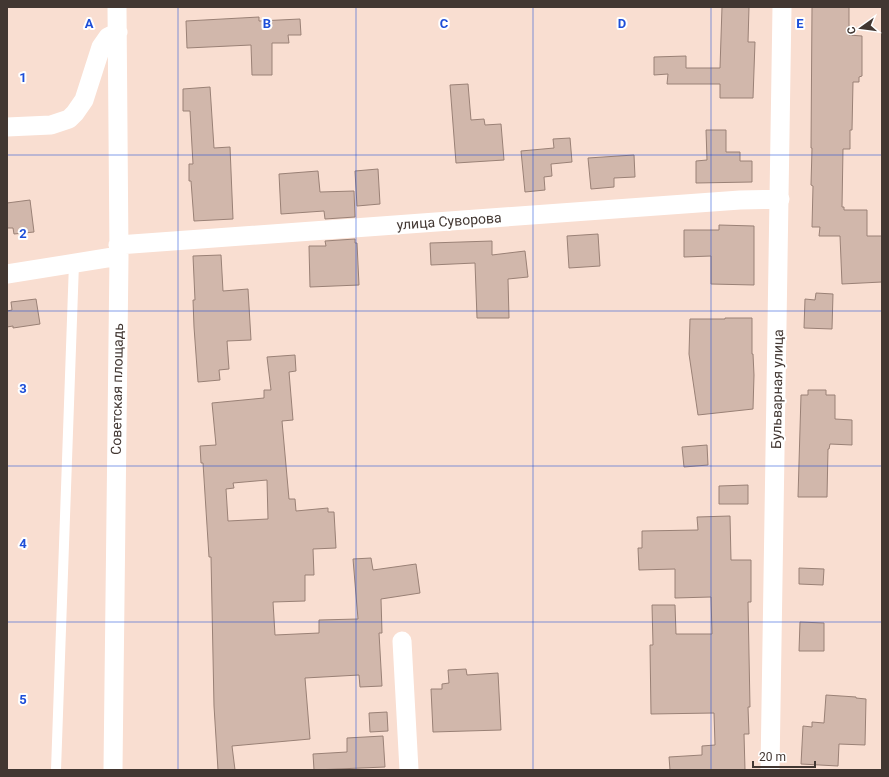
<svg xmlns="http://www.w3.org/2000/svg" width="889" height="777" font-family="Roboto,sans-serif">
  <rect width="100%" height="100%" fill="#f9ded1"/>
  <path fill="#d1b7ab" stroke="#9a8176" fill-rule="evenodd" d="M722,7H749L748,42H755L753,98H720V84H667L668,74L654,75V57L686,56V68H720Z
    M812,7H849V35L862,36V76L859,77V82H853L852,130H850V149H843L842,207H844V210H867V236H882V282L842,284L840,236H819L820,227H812L813,186L811,185L812,148H811Z
    M259,17V21L300,19L301,35H288L289,43H272V75H252L251,45L187,48L186,21Z
    M468,84L471,120L484,119L485,125L501,124L504,160L456,163L450,85Z
    M210,87L214,148L230,147L233,219L194,221L191,181H189V164H193L190,111H183V89Z
    M706,130H726V152H740V161H752V182L696,183V161L707,160Z
    M570,138L572,162L551,164L552,176L544,177L545,190L525,192L521,151L554,148L553,139Z
    M634,155L635,177L614,178V187L591,189L588,158Z
    M378,169L380,204L357,206L355,171Z
    M318,171L320,192L354,191L355,217L325,219L324,211L281,214L279,174Z
    M30,200L34,232L14,234L13,228H7V203Z
    M719,225L754,226V285L711,284V256L684,257V230H719Z
    M598,234L600,266L569,268L567,236Z
    M355,239V243H357L359,285L310,287L309,246H326L325,241Z
    M492,241V255L525,251L528,277L508,279L509,318H477L475,263L431,265L430,243Z
    M221,255L223,291L248,289L251,340L227,341L229,369L219,370L220,380L198,382L194,327L193,300H195L193,256Z
    M816,293L833,294L832,329L804,328L805,299L815,300Z
    M36,299L40,324L13,328V326L7,327V311L12,310L11,302Z
    M725,318H752V354H753L754,375L753,409L698,415L689,354L690,319H725Z
    M295,355L296,371L289,372L293,420L282,421L289,499H295L296,511L328,508V512H334L336,548L313,549L314,575H305V601L273,602L275,635L319,633V620L358,619L353,559L371,558L373,570L416,564L420,593L381,599L382,633H379L382,686L360,687L359,675L305,678L310,739L232,746L235,770H218L214,706L211,557H209L203,463H201L200,446L216,445L212,403L264,398V390H271L267,357ZM267,480L268,519L228,521L226,489L234,488L233,483Z
    M808,390H826V395H835V419L852,420V445L830,444L829,449H828L827,497H798L801,395H808Z
    M707,445L708,465L684,467L682,447Z
    M748,485V504H719V486Z
    M730,516L731,560H751V602H748L750,707H748L749,734H744L745,770H670L669,757L702,755V746L715,745L714,713L651,714L650,645H653L652,605H675L676,634H712L711,597L675,598V569L639,570L638,548H642V531L698,530L697,517Z
    M799,568L824,569L823,585L799,584Z
    M800,622L824,623V651H799Z
    M466,669L467,675L498,673L501,730L433,732L431,689H442V684L449,683L448,670Z
    M826,695L856,697V698L866,699L865,745L839,744L838,766L801,764L803,726L812,727V722L824,723Z
    M387,712L388,731L370,732L369,713Z
    M383,736L385,767L314,770L313,754L347,752V738Z"/>
  <g fill="none" stroke-linecap="round" stroke-linejoin="round">
    <path stroke="#fff" stroke-width="10" d="M56,770L74,263"/>
    <path stroke="#fff" stroke-width="19" d="M7,127L51,125L69,119L75,113L84,100L101,47L108,37L118,32
      M118,245L740,200L780,199
      M7,274L119,256
      M402,641L409,770
      M113,770L119,256L117,7
      M770,770L782,7"/>
  </g>
  <path fill="none" stroke="#1d4ed8" stroke-width="1" stroke-opacity="0.55" d="M178,7V770M356,7V770M533,7V770M711,7V770M7,155H882M7,311H882M7,466H882M7,622H882"/>
  <g text-anchor="middle" dominant-baseline="central" stroke-width="4" stroke-linejoin="round" paint-order="stroke">
    <g font-size="14" fill="#423732" stroke="#fff">
      <text transform="translate(449 221) rotate(-4)">улица Суворова</text>
      <text transform="translate(117 389) rotate(-89)">Советская площадь</text>
      <text transform="translate(777 389) rotate(-89)">Бульварная улица</text>
    </g>
  </g>
  <g font-size="13" text-anchor="middle" font-weight="bold" fill="#1d4ed8" stroke="#fff" stroke-width="4" stroke-linejoin="round" paint-order="stroke">
    <text x="89" y="28">A</text>
    <text x="267" y="28">B</text>
    <text x="444" y="28">C</text>
    <text x="622" y="28">D</text>
    <text x="800" y="28">E</text>
    <text x="23" y="82">1</text>
    <text x="23" y="238">2</text>
    <text x="23" y="393">3</text>
    <text x="23" y="548">4</text>
    <text x="23" y="704">5</text>
  </g>
  <rect width="889" height="777" fill="none" stroke="#423732" stroke-width="16"/>
  <g transform="translate(861 28) rotate(256)" stroke="#ffffff" stroke-width="3" paint-order="stroke">
  <path d="M0-3L7 15L0 10L-7 15Z" fill="#423732"/>
  <text y="-6" font-size="11" font-weight="bold" text-anchor="middle" fill="#423732">С</text>
  </g>
  <path d="M753 761v6h62v-6" fill="none" stroke="#423732" stroke-width="2"/>
  <text x="759" y="761" font-size="12" fill="#423732" stroke="#ffffff" stroke-width="3" paint-order="stroke">20 m</text>
</svg>
